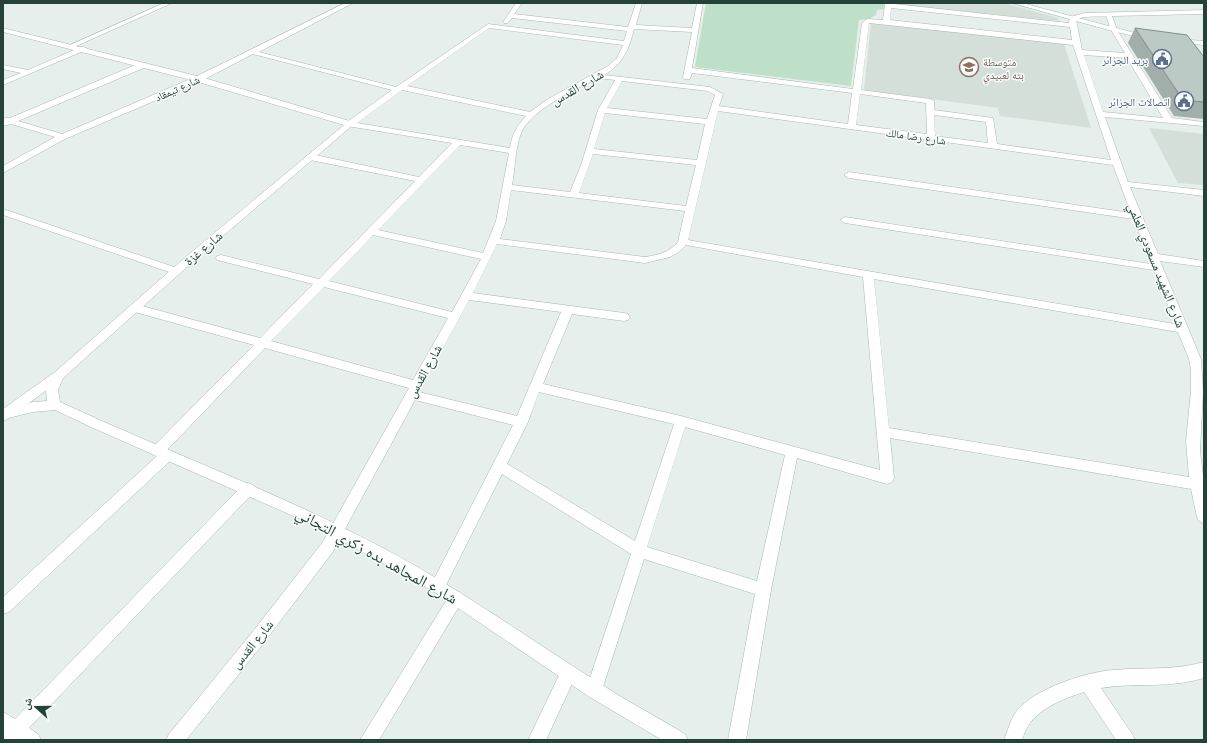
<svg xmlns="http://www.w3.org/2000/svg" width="1207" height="743" font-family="'Open Sans','Noto Naskh Arabic',sans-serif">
  <rect width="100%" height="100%" fill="#e6efeb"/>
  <path fill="#d4dfda" d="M900,3H1003L1058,18L1059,21L900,5Z
    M871,23L1064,44L1091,128L1000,116L998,108L864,90Z
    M1149,128L1204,134V185L1178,183Z"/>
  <path fill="#bfe0c8" d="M706,3H885L884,9L877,10L876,15L869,19L859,20L851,86L695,67Z"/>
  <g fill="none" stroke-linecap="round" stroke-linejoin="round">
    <defs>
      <path id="minor" d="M164,3H172L74,47H70L68,46Z
        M345,3H353L259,52L396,87L488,24L624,41L627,31L512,18L508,23H504L503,22L516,3H522L514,14L628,27L636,3H642L636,25L692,28L697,3H703L692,68L853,89L862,23L867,19L883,20L885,3L1069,23L1070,17L1085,13L1204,10V14L1112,16L1117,30L1172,118L1204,122V126L1105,117L1128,182L1204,190V196L1130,187L1158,254L1204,261V267L1160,261L1201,359L1203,391L1200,451L1204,484V523L1199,521L1197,517L1191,489L890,438L894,478L892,482L887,484L797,458L771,590L746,740H728L755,594L644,559L602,690L600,696L594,698L588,696L586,690L631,554L502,474L443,591L438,593L433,591L430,586L433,581L513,425L415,400L332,553L262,645L186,740H166L169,734L250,635L322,543L409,388L265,348L167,450L172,451L174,455L172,459L9,612L3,614V597L157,456L153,455L151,451L153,447L254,345L131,311L129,308L131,305L135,304L260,338L313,284L217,260L216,258L217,256L221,255L319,279L415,181L310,160L306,157L307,155L310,154L419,177L452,143L347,126L346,124L347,122L392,90L253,54L201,81L65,139L3,173V166L55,137L11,124L3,126V121L5,118H10L140,63H146V67L18,121L62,134L195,77ZM891,8L1070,27L1072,40L890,20ZM1106,16L1111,30L1125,53L1082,50L1076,19L1085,17ZM869,23L1073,45L1111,160L997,144L993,118L934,110V101L930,99L861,90ZM489,28L623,45L617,58L608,66L548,99L530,112L407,86ZM634,29L692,32L683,77L684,79H690L692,73L852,93L848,124L719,106L723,94L710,87L604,75C623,64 629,49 634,29ZM1084,55L1127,58L1163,118L1103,112ZM598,78L615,80L598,110L581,165L570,192L512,185C515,169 515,151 520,136C529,109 574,91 598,78ZM622,81L708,91L715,95L707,119L607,108ZM402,90L526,116C517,126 512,134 510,148L357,123ZM860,94L926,103L927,134L856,125ZM718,111L1113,165L1131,213L849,172L844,175L849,178L1134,219L1151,264L845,217L840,220L845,223L1154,270L1175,324L688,240ZM605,113L705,124L697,160L594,149ZM934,115L986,122L988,143L935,136ZM460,145L509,153L496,221L483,253L378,230ZM593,154L696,165L686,206L579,193ZM511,190L685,211L678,242C670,252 658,255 645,257L500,239L506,221ZM373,235L481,259L452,312L329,281ZM497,244L645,263L670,257L679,252L686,245L863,277L880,470L681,416L543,384L572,314L624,321L628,320L630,317L628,314L624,313L473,293ZM874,279L1178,332L1189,359L1191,370V391L1186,441L1189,477L889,428ZM324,287L448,318L413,380L271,341ZM469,300L561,312L517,416L419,392ZM539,392L674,424L635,541L507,464L528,422ZM685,427L785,455L757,581L647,547Z
        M81,47H84L88,49L3,85V80L21,73L3,69V65L28,70Z
        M3,209L180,269L181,271L180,273H172L3,215Z
        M59,371L63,372L65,375L63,378L7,419L3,421V409L55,372Z
        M248,483L253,485L255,489L253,493L29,728L38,734L41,740H3V712L15,719L243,485Z
        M456,591L461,593L464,598L461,603L379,740H360L451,593Z
        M1204,662V678C1169,689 1136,682 1101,688L1132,734L1135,740H1116L1084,692C1065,698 1042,707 1030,723C1026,728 1024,734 1022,740H1004C1008,731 1010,720 1016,712C1033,689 1086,672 1113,670C1144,667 1173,671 1204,662Z
        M569,665L575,667L577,673L546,740H528L563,667Z"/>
      <path id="tertiary" d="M3,28L201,77L353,122L354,124L196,259L63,378L58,390L60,402C168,452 280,493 385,549C460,589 528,638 599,683C627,701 657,717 685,734L688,740H662L588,696L433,591L374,558L298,518L93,428L55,410L33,412L8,418L4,416V410L33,402L47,401L46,390L55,372L188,255L344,125L195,81L3,32Z"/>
      <path id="secondary" d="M1012,3H1022L1150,37L1147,39L1112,31Z
        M1177,39L1204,41V45L1175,42L1174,41Z"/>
    </defs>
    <use href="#minor" stroke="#a8b8b2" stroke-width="1"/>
    <use href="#tertiary" stroke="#a8b8b2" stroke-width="1"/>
    <use href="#secondary" stroke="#a4bbb3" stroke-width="1"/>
    <use href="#minor" fill="#fff" fill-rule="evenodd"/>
    <use href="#tertiary" fill="#fff" fill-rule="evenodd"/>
    <use href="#secondary" fill="#fff" fill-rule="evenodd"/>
  </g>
  <path fill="#a1aea9" d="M1135,28L1204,57V119L1174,116L1128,43Z"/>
  <path fill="#bbcac4" stroke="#838d89" d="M1135,28L1187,35L1204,57V102L1183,100Z"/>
  <defs>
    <symbol id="civic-ring" viewBox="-11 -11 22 22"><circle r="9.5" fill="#f7fbf9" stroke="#5c6f8a" stroke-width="1.5"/><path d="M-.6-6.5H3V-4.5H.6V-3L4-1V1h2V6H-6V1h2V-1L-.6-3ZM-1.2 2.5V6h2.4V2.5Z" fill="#5c6f8a"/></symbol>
    <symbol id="school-ring" viewBox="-11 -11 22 22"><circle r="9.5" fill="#f7fbf9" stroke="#8d6e63" stroke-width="1.5"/><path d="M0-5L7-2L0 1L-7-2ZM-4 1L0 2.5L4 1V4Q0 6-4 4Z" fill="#8d6e63"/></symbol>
  </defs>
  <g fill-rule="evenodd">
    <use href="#civic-ring" x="1151" y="48" width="22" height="22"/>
    <use href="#school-ring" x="958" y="56" width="22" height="22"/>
    <use href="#civic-ring" x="1173" y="90" width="22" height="22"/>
  </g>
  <g text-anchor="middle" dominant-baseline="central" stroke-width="3" stroke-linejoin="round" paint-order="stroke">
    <g font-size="11" fill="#4e5e75" stroke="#f7fbf9" text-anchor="end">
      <text x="1148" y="59">بريد الجزائر</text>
      <text x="1170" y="101">اتصالات الجزائر</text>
    </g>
    <g font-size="11" fill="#785e54" stroke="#f7fbf9" text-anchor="start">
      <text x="983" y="61">متوسطة<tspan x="983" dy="13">بته لعبيدي</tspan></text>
    </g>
    <g font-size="11" fill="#24423a" stroke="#f7fbf9">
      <text transform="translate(177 88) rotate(-24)">شارع تيمقاد</text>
      <text transform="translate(916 136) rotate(8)">شارع رضا مالك</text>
    </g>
    <g font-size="13" fill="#24423a" stroke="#f7fbf9">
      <text transform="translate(577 87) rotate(-30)">شارع القدس</text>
      <text transform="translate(203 248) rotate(-40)">شارع غزة</text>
      <text transform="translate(1157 265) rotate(68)">شارع الشهيد مسعودي العلمي</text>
      <text transform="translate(424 371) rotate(-61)">شارع القدس</text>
      <text transform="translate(252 644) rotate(-51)">شارع القدس</text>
    </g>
    <g font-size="16" fill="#24423a" stroke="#f7fbf9">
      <text transform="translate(377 555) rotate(29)">شارع المجاهد بده زكري التجاني</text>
    </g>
  </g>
  <rect width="1207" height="743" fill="none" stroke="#24423a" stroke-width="8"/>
  <g transform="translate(36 707) rotate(291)" stroke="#f7fbf9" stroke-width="3" paint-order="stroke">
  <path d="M0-3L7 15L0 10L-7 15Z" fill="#24423a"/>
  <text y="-6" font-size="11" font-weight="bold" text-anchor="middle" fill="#24423a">ش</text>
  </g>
</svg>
